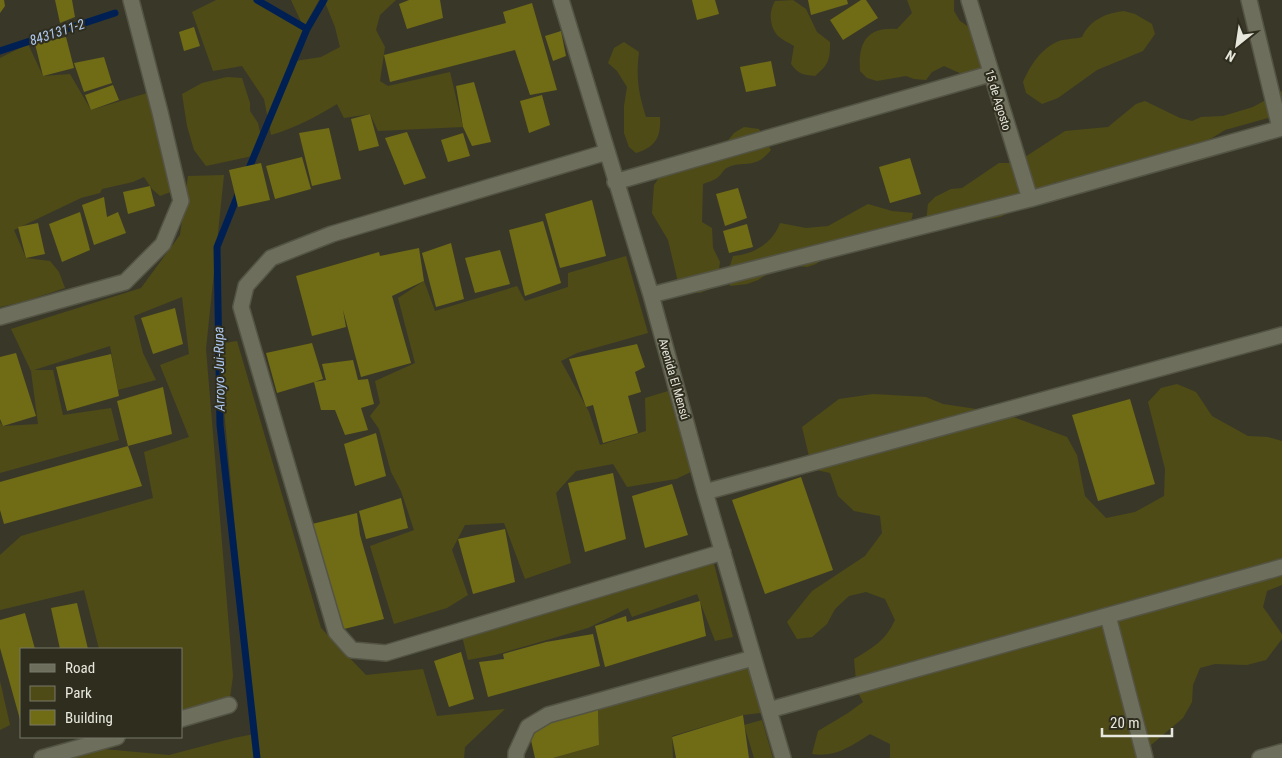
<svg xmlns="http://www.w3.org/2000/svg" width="1282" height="758" font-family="'Roboto Condensed',sans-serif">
  <rect width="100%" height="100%" fill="#393828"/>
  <path fill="#4e4b17" d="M216,0H259L303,26L291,0H319L304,27L289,62L321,57L340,47L335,27L324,0H396L380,15L376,30L385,47L380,81L388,86L450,72L463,127L378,131L370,114L344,118L337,104C316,117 295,128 271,135L264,99L242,66L213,71L192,12Z
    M793,0L806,9L817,32L830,42C830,60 829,64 815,76C804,75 798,74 791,64L794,46C789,43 781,39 777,35C769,25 769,11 775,1Z
    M907,0H954V11L960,21L969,27L986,57V66L974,75H964L944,66L932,72L926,80L914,79L906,76L877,81L867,78L860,71C858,42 867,27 897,29L912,13Z
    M1124,11L1135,14L1152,24L1155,34L1143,51L1097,70L1058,98L1042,104L1026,93L1023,82C1031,65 1040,49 1059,41C1065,39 1075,39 1082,37C1090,20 1106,13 1124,11Z
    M624,42L639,52C636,77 638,92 646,117H660C661,137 656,147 636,153L629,147L624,133V106L627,87L617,71L608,63L614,48Z
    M28,44L43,76L70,74L91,110L147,93L169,149L179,189L160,196L152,189L144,177L133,182L102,189L100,193L81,198L14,230L26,258L50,261L59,272L65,288L23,302L0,307V58Z
    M227,77L242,78L250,103V111L258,123L262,141L257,155L206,166L194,150L187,126L182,94L202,83Z
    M1282,91V108L1268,118L1225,130L1212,138L1184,149L1082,182H1056L1038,190L1009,213L1000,217L990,219L978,217L926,221L928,204L935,197L951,189L962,188L999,163H1009L1025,157L1065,131L1108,127L1136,104L1145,101L1180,118L1192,121L1201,117L1223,116L1253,107Z
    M744,127L759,129L771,150C753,172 742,158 725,169C722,172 720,176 717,178C713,181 707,182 703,184L702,222L712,228L713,248L720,262L717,282L710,289L700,293L685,290L678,282L668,240L652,213L654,185L665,169L688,163L696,167L713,159L734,133Z
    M224,175L206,349L233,676L229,705L181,714V649H99L84,590L0,610V555L21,536L153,498L144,452L189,437L160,365L189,354L182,297L134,316L143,353L156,380L118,390L110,346L34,370H53L63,415L111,408L119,440L0,473V422L3,426L38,424L31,371L11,329L141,288L180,235L188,176Z
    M868,204L892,211L913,213L909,230L837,251L816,264L807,267L783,264L758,280L747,284L730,286L728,272L733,256C754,254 772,244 780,223L806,228L828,226Z
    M626,256L648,333L577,353L561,361L589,412L600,445L646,431L645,398L668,391L691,472L676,479L627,487L613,464L576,471L556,493L571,563L525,579L504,523L465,525L452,550L468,595L447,608L394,624L370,546L414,530L401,491L391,472L379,429L370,416L380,403L375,381L415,363L398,298L424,281L435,311L517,286L525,301L568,287V273Z
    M237,341L321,628L366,675L423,669L437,716L505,709L465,747L464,758H52L82,747L169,755L234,738L254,734L218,344Z
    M1177,384L1196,392L1212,416L1248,436L1268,437L1282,441V585L1267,591L1263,607L1282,634V639L1266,660L1247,665L1215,664L1200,668L1193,685L1192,702L1183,718L1151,745L1154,758H890V744L870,734C851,746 835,758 812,754L818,731L848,713L863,702L857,691L854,659C873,648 886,640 895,620L885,599L866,592L849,596L835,609L827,624L812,637L797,639L787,622L812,591L865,556L882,533L880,516L854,511L838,496L830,473L812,469L802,427L839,399L873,394L926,397L943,404L1003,413L1067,437L1077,455L1085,496L1106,518L1135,512L1164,496L1165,469L1148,402L1161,388Z
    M713,560L733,637L715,641L697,594L632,617L628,608L588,628L495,655L468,660L462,636Z
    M749,667L761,713L743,715L672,736L673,758H553L599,745L598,709Z
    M0,681L10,725L0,730Z
    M762,720L773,758H754L744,725Z"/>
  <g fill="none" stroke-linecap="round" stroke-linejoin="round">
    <path stroke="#002054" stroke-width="7" d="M257,0L307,29
      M0,51L115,13
      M247,173L307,29L324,0
      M239,192L217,247L220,425L257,758"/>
  </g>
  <path fill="#706b15" d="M0,0H4L5,6L0,13Z
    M55,0H72L75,17L60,23Z
    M409,0H440L443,18L407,29L399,4Z
    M692,0H715L719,14L697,20Z
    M808,0H847L848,4L811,15Z
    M861,0H866L878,18L843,40L830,20Z
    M532,3L557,90L530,95L515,50L390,82L384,55L506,23L503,12Z
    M194,27L200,46L184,51L179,32Z
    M561,31L566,56L553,61L545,36Z
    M66,37L74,68L43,76L35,44Z
    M104,57L112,83L84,92L74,63Z
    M771,61L776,86L746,92L740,67Z
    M474,82L491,142L472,146L463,127L456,86Z
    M113,85L119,100L91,110L85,95Z
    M542,95L550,125L529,133L520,101Z
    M370,114L379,146L359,151L351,119Z
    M329,128L341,179L312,186L299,133Z
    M407,132L426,178L404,185L385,138Z
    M463,133L470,156L448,162L441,140Z
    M302,157L311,189L275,199L266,166Z
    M910,158L921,194L890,203L879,167Z
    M261,163L270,200L238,207L229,170Z
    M150,186L155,206L128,214L123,192Z
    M738,188L747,218L725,226L716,194Z
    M104,197L107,217L118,212L126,233L94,245L82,205Z
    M592,200L606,256L560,268L545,214Z
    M80,212L90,250L62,262L49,224Z
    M543,221L561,283L525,296L509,230Z
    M38,223L45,254L26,258L18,227Z
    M747,224L753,247L729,253L723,231Z
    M451,243L464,299L436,307L422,253Z
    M419,248L424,281L392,296L411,363L361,377L343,310L346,327L312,336L296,276L379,252L380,256Z
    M500,250L510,284L475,293L465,258Z
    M175,308L183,344L153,354L141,318Z
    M312,343L323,379L314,382L326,380L322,364L353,360L358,380L368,379L374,404L361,408L368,430L345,435L335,410H321L314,382L277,393L266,353Z
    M637,344L645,367L635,372L641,392L628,396L638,433L603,443L593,405L586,407L569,359Z
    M16,353L36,416L3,426L0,419V357Z
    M111,354L119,396L67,411L56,367Z
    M163,387L172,434L128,446L117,401Z
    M1130,399L1155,484L1098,501L1072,415Z
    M376,433L386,476L355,486L344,444Z
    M128,446L142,486L4,524L0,510V482Z
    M613,473L626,539L585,552L568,483Z
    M801,477L833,570L765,594L732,500Z
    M672,484L688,535L645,548L632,496Z
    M401,498L408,528L366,539L359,511Z
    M357,513L360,535L384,619L340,630L312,524Z
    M505,529L515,582L473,594L458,539Z
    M700,601L706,636L605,667L595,626L626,616L627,622Z
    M77,603L88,649H60L51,608Z
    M25,613L35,649H21V723L0,648V620Z
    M593,634L600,666L488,697L479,662L504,659L503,654L546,642Z
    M461,652L474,699L449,707L434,661Z
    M598,709L599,745L553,758H535L528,727Z
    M743,715L749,758H676L672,737Z"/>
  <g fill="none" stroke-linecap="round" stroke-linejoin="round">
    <defs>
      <path id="minor" d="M561,0L651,295L705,492L783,758
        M969,0L1030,199
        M1249,0L1280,128
        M607,152L332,234L271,258L246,286L241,307L336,632L352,650L386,653L723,552
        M615,182L990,74
        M651,295L1030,199L1282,128
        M0,317L125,282L163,244L181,201L160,112L131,0
        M705,492L1282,335
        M1108,616L1145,758
        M769,710L1282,567
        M181,719L229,705
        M42,758L117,737
        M516,758V753L528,727L548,715L753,658
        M1260,758L1282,752"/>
    </defs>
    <use href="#minor" stroke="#545445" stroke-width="18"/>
    <use href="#minor" stroke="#6e6e5c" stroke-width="15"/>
  </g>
  <g text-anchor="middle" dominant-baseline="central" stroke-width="4" stroke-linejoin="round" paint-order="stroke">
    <g font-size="12" fill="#e7e7dd" stroke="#2f2e1e">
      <text transform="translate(998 100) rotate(73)">15 de Agosto</text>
      <text transform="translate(674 379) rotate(74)">Avenida El Mensú</text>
    </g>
    <g font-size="14" font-style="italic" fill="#adc7ef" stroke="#2f2e1e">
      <text transform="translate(57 32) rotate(-18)">8431311-2</text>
      <text transform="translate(219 369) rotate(-91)">Arroyo Jui-Rupa</text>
    </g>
  </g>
  <rect x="20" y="648" width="162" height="90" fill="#2f2e1e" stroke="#79786a"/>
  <rect x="30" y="664" width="25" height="8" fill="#6e6e5c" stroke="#79786a"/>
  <text x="65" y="673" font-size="15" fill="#e7e7dd">Road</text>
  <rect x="30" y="686" width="25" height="15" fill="#4e4b17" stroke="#79786a"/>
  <text x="65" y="698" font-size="15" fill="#e7e7dd">Park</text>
  <rect x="30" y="710" width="25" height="15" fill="#706b15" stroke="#79786a"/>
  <text x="65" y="723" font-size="15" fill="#e7e7dd">Building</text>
  <g transform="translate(1237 45) rotate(210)" stroke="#2f2e1e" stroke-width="4" paint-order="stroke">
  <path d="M0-4L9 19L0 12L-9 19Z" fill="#e7e7dd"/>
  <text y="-8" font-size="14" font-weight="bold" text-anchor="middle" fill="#e7e7dd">N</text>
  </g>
  <path d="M1102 728v8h70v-8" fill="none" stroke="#e7e7dd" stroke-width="2.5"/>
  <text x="1110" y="728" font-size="15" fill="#e7e7dd" stroke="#2f2e1e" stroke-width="4" paint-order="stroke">20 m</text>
</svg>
